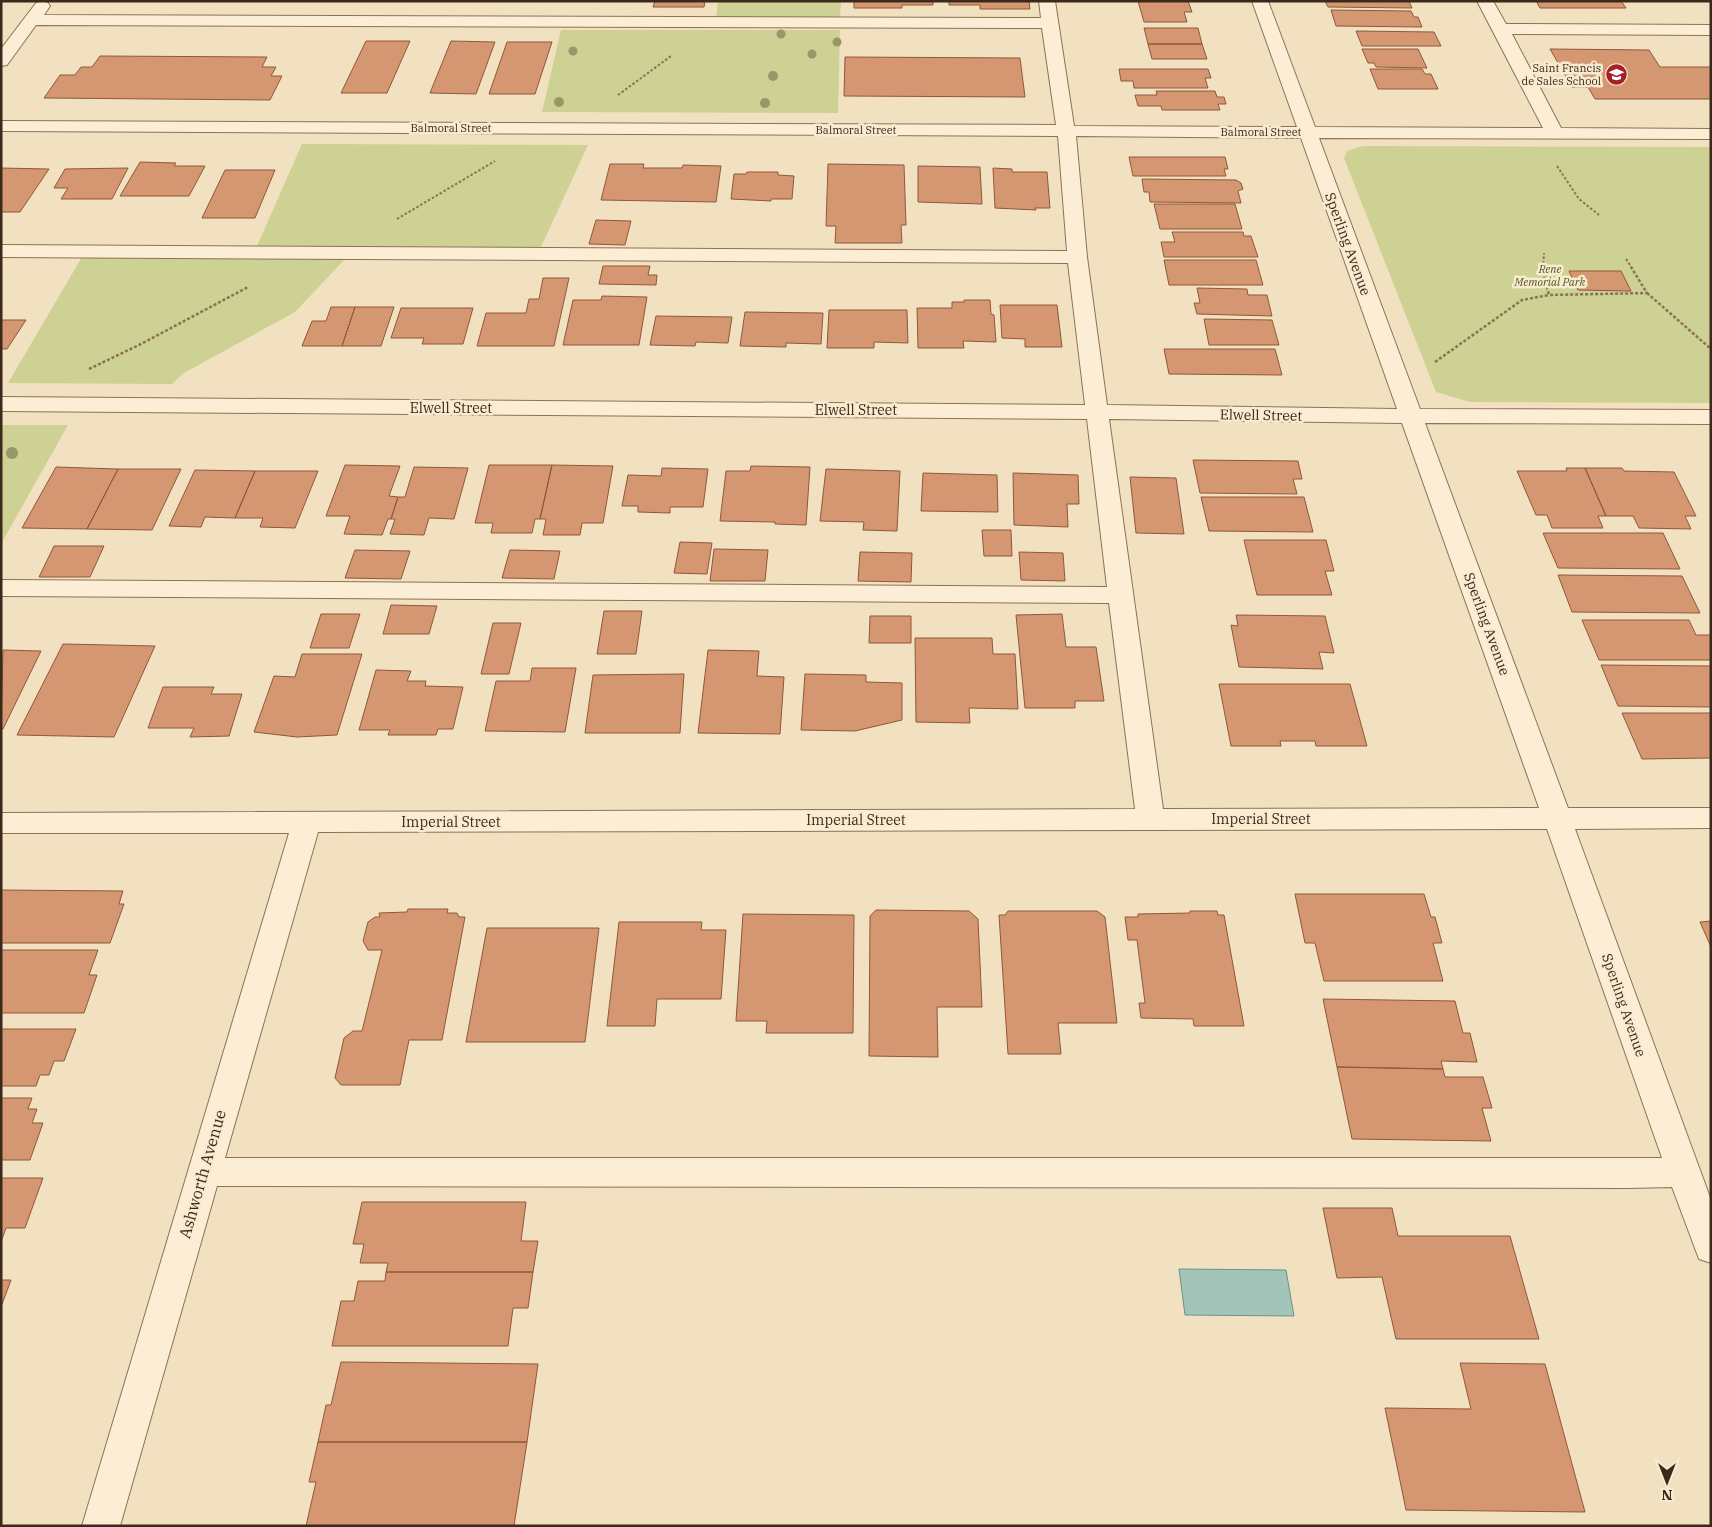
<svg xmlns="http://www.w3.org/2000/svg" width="1712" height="1527" font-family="'IBM Plex Serif',serif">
  <rect width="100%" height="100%" fill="#f2e1c0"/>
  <path fill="#cdd193" d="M718,1H841L840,19L716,18Z
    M561,30H840L838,113L542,112Z
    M302,144L588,145L541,247L257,246Z
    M1363,146L1711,147V403L1470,402L1436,392L1344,158L1347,151Z
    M82,257H347L295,312L184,373L172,384L8,383Z
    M1,425H68L1,544Z"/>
  <path fill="#a3c4b9" stroke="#699387" d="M1179,1269L1286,1270L1294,1316L1185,1315Z"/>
  <path fill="#d49772" stroke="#8f5839" d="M655,1H705L704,7H653Z
    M854,1H933V5H902V8H854Z
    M949,1H1029L1030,9H980V5H949Z
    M1138,1H1188L1192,12H1184L1187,22H1144Z
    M1325,1H1409L1412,8L1328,7Z
    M1536,1H1621L1626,8H1540Z
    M1331,10L1411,11L1414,17H1418L1422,27L1336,26Z
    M1144,28H1198L1202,44H1148Z
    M1356,31L1434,32L1441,46H1362Z
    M366,41H410L387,93H341Z
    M451,41L495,42L476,94L430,93Z
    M507,42H552L535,94H489Z
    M1148,44H1202L1207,59H1152Z
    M1362,49H1418L1427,68L1376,67L1374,63H1368Z
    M1550,49L1649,50L1660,67H1711V99H1595L1588,87H1572Z
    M100,56L267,57L262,67H276L271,76H282L270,100L44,98L60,75H75L81,67H92Z
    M845,57L1020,58L1025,97L844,96Z
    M1119,69H1208L1211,78H1205L1208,88H1134L1133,81H1121Z
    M1370,69H1422L1425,74H1431L1438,89H1378Z
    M1156,91H1215L1217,97H1224L1226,104H1218L1220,110H1162L1161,106H1138L1135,95H1157Z
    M1129,157H1225L1228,169H1224L1226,176H1133Z
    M140,162L176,163L174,166H205L189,196H120Z
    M610,164H644L643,168H682L683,165L721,166L716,202L601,200Z
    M828,164L904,165L906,225H901L902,243H835L836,226H826Z
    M918,166L980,167L982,204L918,202Z
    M1,168L49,169L20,212H1Z
    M128,168L112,199H61L68,188H54L65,169Z
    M993,168L1012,169V172H1047L1050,208H1035L1036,210L995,208Z
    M225,170H275L255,218H202Z
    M747,172H778V175L794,176L792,199H771V201L731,199L734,174H746Z
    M1142,179L1236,180L1241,183L1243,189L1238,191L1241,203L1150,202L1149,192H1144Z
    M1154,204H1235L1242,229H1160Z
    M596,220L631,221L625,245L589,244Z
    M1172,232H1243L1244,236H1251L1258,257H1164L1161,242H1175Z
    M1164,260H1256L1263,285H1169Z
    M603,266H650L648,275H657L656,285L599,284Z
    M1569,271H1621L1631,291L1578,290Z
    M543,278H569L554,346H477L486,313H526L529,299H539Z
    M1197,288L1247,289L1248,295H1267L1272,316L1197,314L1194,303H1200Z
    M602,296L647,297L639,345H563L573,300H601Z
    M964,300H990L991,314L994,315L996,342L963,341L964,348H918L917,308H952V302H964Z
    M1000,305H1057L1062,347H1025V339L1002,338Z
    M331,307H355L342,346H302L312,321H326Z
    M355,307H394L381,346H342Z
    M401,308H473L463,344H422L424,338H391Z
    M829,310H907L908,343L874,342V348H827Z
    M745,312L823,313L821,344L786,343V347L740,346Z
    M656,316L732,317L728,343L696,342L695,346L650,345Z
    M1204,319L1272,320L1279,345H1209Z
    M1,320H26L7,349H1Z
    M1164,349H1275L1282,375L1169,374Z
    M1193,460L1298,461L1302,479H1293L1297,494L1200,493Z
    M345,465L400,466L389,496L398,497L391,519H388L382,535L344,534L350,516H326Z
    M489,465H552L540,519H535L532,533H491L493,523H475Z
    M552,465L613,466L603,523H582L580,535H543L546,519H540Z
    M751,466L810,467L806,525L775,524V522L720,521L726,471H750Z
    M56,467L118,469L87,529L22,528Z
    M414,467L468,468L454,519L429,518L424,535L390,534L395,519H391L398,497H405Z
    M662,468L708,469L703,507H670V513L638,512V506H622L628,475L661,476Z
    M1566,468H1585L1606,516H1598L1603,528H1552L1547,515H1536L1517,471H1567Z
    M1585,468H1622L1624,471L1674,472L1696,516H1685L1691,529L1639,528L1633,516H1606Z
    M118,469H181L152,530L87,529Z
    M826,469L900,471L897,531L863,530L864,522L820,521Z
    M195,470L255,471L235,518L205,517L201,527L169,526Z
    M255,471H318L295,528L260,527L263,518H235Z
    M923,473L997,475L998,512L921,511Z
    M1013,473L1078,475L1079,504H1067L1068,527L1014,525Z
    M1130,477L1176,478L1184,534L1136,533Z
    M1201,497H1304L1313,532L1209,531Z
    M982,530H1011L1012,556H984Z
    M1543,533H1663L1680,569L1558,568Z
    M1244,540H1326L1334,571H1325L1332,595H1257Z
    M680,542L712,543L707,574L674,573Z
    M54,546H104L90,577H39Z
    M714,549L768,550L765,581H710Z
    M355,550L410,551L401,579L345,578Z
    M510,550L560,551L554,579L502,578Z
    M860,552L912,553L911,582L858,581Z
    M1019,552L1063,553L1065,581L1021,580Z
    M1558,575L1682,576L1700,613L1572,612Z
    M391,605L437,606L429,634H383Z
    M604,611H642L636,654H597Z
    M321,614H360L349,648H310Z
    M1062,614L1066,647H1096L1104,701H1075V708H1025L1016,615Z
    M1236,615L1325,616L1334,653L1319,652L1323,669L1239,667L1231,625L1238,626Z
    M870,616H911V643H869Z
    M1582,620H1689L1696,635H1711V660H1599Z
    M493,623H521L509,674H481Z
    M915,638H992L993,654H1015L1018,709L969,708L970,723L916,722Z
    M63,644L155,646L114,737L17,735Z
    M3,650L41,651L3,729H1Z
    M708,650L759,651L757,676L784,677L780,734L698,733Z
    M302,654H362L337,735L297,737L254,732L274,676L295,677Z
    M1601,665L1711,666V707L1618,706Z
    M532,668H576L565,732L485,731L496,681H530Z
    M376,670L411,671L407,681H426L425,686L463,687L453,729H438L436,735H388L390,730H359Z
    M684,674L680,733H585L593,675Z
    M805,674L866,675V682L902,683V720L855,731L801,730Z
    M1219,684H1350L1367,746H1316L1315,741H1280L1281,746H1231Z
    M163,687H214L211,694H242L229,736L190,737L194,728H148Z
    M1622,713H1711V758L1642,759Z
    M1,890L123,891L119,904H124L110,943H1Z
    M1295,894H1424L1431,917H1435L1442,943H1433L1443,981H1324L1315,943H1305Z
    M408,909H448L447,913H457L459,917H465L442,1040H409L400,1085H341L335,1078L344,1038L353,1031H362L382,950H368L363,941L368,922L375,917H380L379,913L407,912Z
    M876,910L969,911L978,919L982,1007H937L938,1057L869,1056L870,916Z
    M1008,911H1097L1105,917L1117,1023H1058L1061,1054H1008L999,915H1005Z
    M1190,911H1217L1218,915H1224L1244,1026H1194L1193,1019L1141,1018L1139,1003H1145L1137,940H1128L1125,917H1138V914L1190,913Z
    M743,914L854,915L853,1033H766L767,1021H736Z
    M1711,921V947L1700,922Z
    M619,922H702L701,930H726L721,999H657L655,1026H607Z
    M487,928H599L585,1042H466Z
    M1,950H98L89,975H97L84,1013H1Z
    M1323,999L1455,1001L1463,1033H1470L1477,1062L1441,1061L1443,1069L1337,1067Z
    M1,1029H76L64,1061H54L49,1075H40L36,1086H1Z
    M1337,1067L1443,1069L1445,1077H1483L1492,1108H1482L1491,1141L1352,1139Z
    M1,1098H32L28,1109H37L32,1123H43L30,1160H1Z
    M1,1178H43L25,1228H6L1,1242Z
    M362,1202H526L521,1241H538L533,1272H386L388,1263H360L364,1244H353Z
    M1323,1208H1392L1398,1236H1510L1539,1339H1396L1382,1277L1337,1278Z
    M386,1272H533L528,1308H513L508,1346H332L341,1301H354L358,1281H385Z
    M1,1280H11L1,1307Z
    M341,1362L538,1364L527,1442H318L326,1405H331Z
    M1460,1363L1545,1364L1585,1512L1406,1510L1385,1408L1471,1409Z
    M318,1442H527L514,1526H306L316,1482H309Z"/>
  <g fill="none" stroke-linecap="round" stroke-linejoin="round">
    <defs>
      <path id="minor" d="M43,1L48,3L50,6L44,15L1041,18L1039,1H1055L1074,126L1297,127L1252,1H1268L1315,127L1543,128L1477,1H1493L1506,24L1711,25V35L1512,34L1561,128L1711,129V139L1319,138L1420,409L1711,410V424L1425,423L1568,808H1711V828L1575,829L1711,1200V1263L1699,1259L1672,1187L1627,1188L217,1186L120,1526H82L289,833H1V813L1135,809L1109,603L1,596V580L1107,587L1087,419L1,411V397L1085,405L1068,263L1,257V245L1067,251L1058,136L1,131V121L1056,125L1042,28L36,25L7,65L1,66V49L36,3ZM1076,136L1301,138L1397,409L1107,405L1087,257ZM1109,419L1402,423L1539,808L1163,809ZM1547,829L1662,1158H225L318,832Z"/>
    </defs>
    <use href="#minor" stroke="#8d7156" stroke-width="2"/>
    <path stroke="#8d7156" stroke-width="2" stroke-dasharray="2.5 2" stroke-linecap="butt" d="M618,95L671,56
      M1557,166L1579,199L1599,215
      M397,219L495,161
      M1626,259L1632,268
      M1543,268L1544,253"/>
    <path stroke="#8d7156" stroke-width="2.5" stroke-dasharray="3 2" stroke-linecap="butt" d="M1542,267L1549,295L1647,293L1631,267
      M1647,293L1711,349
      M1435,362L1522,300L1549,295
      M89,369L141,344L248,287"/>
    <use href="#minor" fill="#fceed4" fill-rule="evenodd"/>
  </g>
  <g fill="#989768">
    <circle cx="781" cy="34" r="4.5"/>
    <circle cx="837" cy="42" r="4.5"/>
    <circle cx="573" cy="51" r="4.5"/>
    <circle cx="812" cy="54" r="4.5"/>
    <circle cx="773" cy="76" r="5"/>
    <circle cx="559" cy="102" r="5"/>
    <circle cx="765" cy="103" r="5"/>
    <circle cx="12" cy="453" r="6"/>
  </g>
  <defs>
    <symbol id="school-disc" viewBox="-11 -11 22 22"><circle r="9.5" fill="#a22026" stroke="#f9ebd0"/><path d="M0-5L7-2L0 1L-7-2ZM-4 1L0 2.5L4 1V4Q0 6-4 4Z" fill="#fff"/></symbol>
  </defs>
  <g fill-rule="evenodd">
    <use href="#school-disc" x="1604" y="62" width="25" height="25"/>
  </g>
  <g text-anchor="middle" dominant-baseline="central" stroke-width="5" stroke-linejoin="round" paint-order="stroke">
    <g font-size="11" fill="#3b2a1c" stroke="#f9ebd0" text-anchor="end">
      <text x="1601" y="68">Saint Francis<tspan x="1601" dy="13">de Sales School</tspan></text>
    </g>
    <g font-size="11" fill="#3b2a1c" stroke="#f9ebd0">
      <text x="451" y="128">Balmoral Street</text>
      <text x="856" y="130">Balmoral Street</text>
      <text x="1261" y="132">Balmoral Street</text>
    </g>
    <g font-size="11" font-style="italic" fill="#4e5a20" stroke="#f9ebd0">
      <text x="1550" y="269">Rene<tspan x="1550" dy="13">Memorial Park</tspan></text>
    </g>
    <g font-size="14" fill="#3b2a1c" stroke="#f9ebd0">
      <text transform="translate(1348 244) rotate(70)">Sperling Avenue</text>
      <text x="451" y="408">Elwell Street</text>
      <text x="856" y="410">Elwell Street</text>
      <text transform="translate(1261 415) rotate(1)">Elwell Street</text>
      <text transform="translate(1487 624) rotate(70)">Sperling Avenue</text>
      <text x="1261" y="819">Imperial Street</text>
      <text x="856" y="820">Imperial Street</text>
      <text x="451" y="822">Imperial Street</text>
      <text transform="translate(1624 1005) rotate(71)">Sperling Avenue</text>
    </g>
    <g font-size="16" fill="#3b2a1c" stroke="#f9ebd0">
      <text transform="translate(202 1174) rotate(-74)">Ashworth Avenue</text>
    </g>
  </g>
  <rect width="1712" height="1527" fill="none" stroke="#3b2a1c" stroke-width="5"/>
  <g transform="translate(1667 1482) rotate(180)" stroke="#f9ebd0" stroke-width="4" paint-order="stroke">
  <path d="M0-4L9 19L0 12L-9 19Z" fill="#3b2a1c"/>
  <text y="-8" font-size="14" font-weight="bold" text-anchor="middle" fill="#3b2a1c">N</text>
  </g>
</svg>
